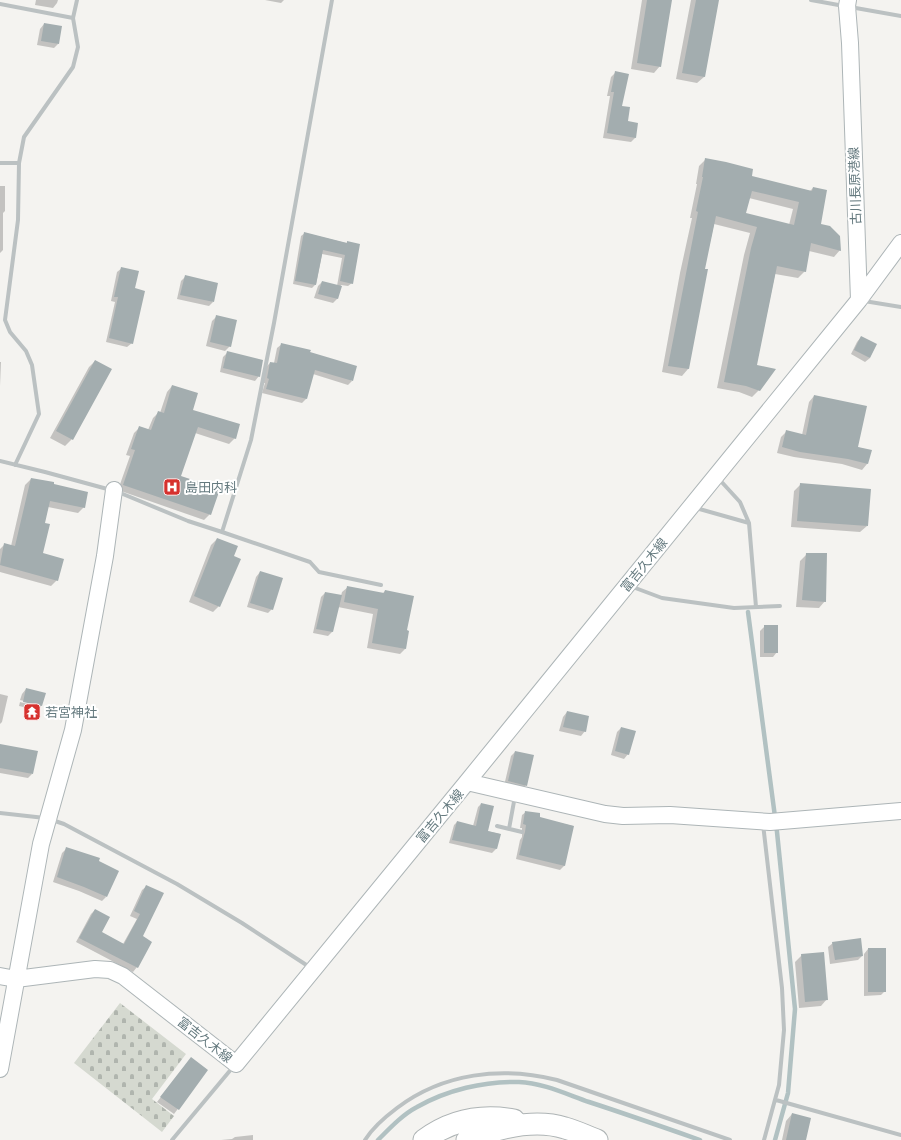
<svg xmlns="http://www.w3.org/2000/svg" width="901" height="1140" font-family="Rubik,'Noto Sans JP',sans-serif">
  <defs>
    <pattern id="cemetery-stones" width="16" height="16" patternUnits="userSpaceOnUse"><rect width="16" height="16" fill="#d5d9d0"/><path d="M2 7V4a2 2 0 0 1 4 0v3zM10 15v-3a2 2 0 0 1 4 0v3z" fill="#b0b5ae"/></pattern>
  </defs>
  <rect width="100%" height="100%" fill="#f4f3f0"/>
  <path fill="url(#cemetery-stones)" d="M120,1003L186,1054L152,1099L174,1116L162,1132L74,1063Z"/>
  <path fill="#0003" fill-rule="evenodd" d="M36,0H58L57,3L53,8L35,5Z
    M265,0H284L281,3Z
    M642,0H671L660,66L654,73L631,69Z
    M691,0H718L704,77L697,83L676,79Z
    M44,24L58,44L54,48L37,45L40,29Z
    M616,72L621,107L627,122L637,124L635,138L631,142L603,138L610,96H607L611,77Z
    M706,159L750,177L810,191L813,188L820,225L840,250L834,257L809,251L805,271L798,278L775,274L756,366L759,390L752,397L739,392L717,388L744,255L750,233L714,224L704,269L688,369L682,376L662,372L680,273L692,218H690L697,184H696L699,166ZM749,198L793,209L789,225L745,214Z
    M0,186H5V211L3,213V250L0,253Z
    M305,233L346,243L348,242L352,283L348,286L341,285L337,299L333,303L314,298L318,286L322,282L337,286L342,258L322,254L316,284L312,288L293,284L301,236Z
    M122,268L134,289L132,343L127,347L106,342L115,302L111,301L117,272Z
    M185,277L213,302L209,306L177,299L181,281Z
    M217,316L230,346L225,351L206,346L212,321Z
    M861,337L870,358L865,362L851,354L857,342Z
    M282,344L309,352L352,381L348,385L313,374L306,399L302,403L262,393L265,383H263L266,367L270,363H274L277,348Z
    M228,352L259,376L255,381L220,372L223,357Z
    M95,361L72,439L65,446L50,438L89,367Z
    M0,362H1L0,386Z
    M172,386L192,411L235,438L229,444L195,433L179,476L210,514L204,520L118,490L130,456L126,455L134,433L140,427L148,430L153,418L159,412L160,413L167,392Z
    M814,396L857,447L871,451L867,464L862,470L842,464L794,457L777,453L781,437L787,431L802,435L809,402Z
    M31,479L84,507L78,513L48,507L44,524L42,554L57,580L51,586L0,572V549L5,544L11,546L25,485Z
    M801,484L867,526L860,532L791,527L794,491Z
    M217,539L219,606L213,612L189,602L211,545Z
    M807,554L825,601L819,608L796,607L800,561Z
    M260,572L272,609L268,613L247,607L256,577Z
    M348,587L382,594L385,591L406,631L408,632L405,649L400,654L367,648L373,614L338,607L332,632L328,636L313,633L321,597L325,593L341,596L342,592Z
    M765,626L777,652L773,657H760V631Z
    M26,689L41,706L37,710L19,706L20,702L40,707V705L20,700L22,694Z
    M0,694L8,696L2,722L0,724Z
    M567,712L585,731L581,736L559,731L563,717Z
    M621,728L628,754L624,759L611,755L617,732Z
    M0,745L32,774L28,778L0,773Z
    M515,752L526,785L522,789L504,786L511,756Z
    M481,804L487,831L500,834L496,849L492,853L449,843L454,825L457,822L473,826L478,807Z
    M526,812L538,818L573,826L564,866L560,870L516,859L520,840L522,837V828H520L522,815Z
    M67,848L106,897L102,901L79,891L53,882L62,853Z
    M147,886L137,967L133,972L76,942L91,914L95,910L101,933L123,944L137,919L130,916L142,890Z
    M833,943L862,956L858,960L830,964L828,947Z
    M868,949L885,991L881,995L864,996V954Z
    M802,955L827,999L821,1006L799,1008L795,962Z
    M191,1058L207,1070L174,1114L157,1102Z
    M792,1114L805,1140H782L786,1121Z
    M253,1135V1140H221L232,1139L235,1137Z"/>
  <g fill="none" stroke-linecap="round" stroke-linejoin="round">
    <path stroke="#b1c1c2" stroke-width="4.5" d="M748,612L777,832L795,1009L788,1093L775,1140
      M378,1140C390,1128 402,1115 417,1107C447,1090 484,1081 519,1082C543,1083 566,1094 589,1102C626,1114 663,1127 700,1140"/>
  </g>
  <path fill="#a3adaf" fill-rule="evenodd" d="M647,0H672L661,67L637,63Z
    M696,0H719L705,77L682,73Z
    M44,23L62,26L59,44L41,41Z
    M615,71L629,74L622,106L630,107L628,121L638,123L636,138L607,133L614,92H611Z
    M705,158L726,162L753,169L752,176L812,191L813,187L827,190L821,224L830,226L840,236L841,251L811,243L806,272L777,266L757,365L776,369L760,391L746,386L724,382L751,248L757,227L716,216L705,269H708L689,369L668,366L698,212L696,211L703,177H702ZM752,191L799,202L794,225L746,213Z
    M304,232L347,243V241L360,244L353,284L340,281L345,255L323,250L316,285L295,281Z
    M121,267L139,271L135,288L145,291L133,344L109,338L118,297H114Z
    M185,275L218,283L214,302L180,295Z
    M322,281L342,286L338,299L318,294Z
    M216,315L237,320L231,347L210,342Z
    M861,336L877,344L870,358L854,350Z
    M281,343L311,350L310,352L357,366L353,381L315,370L307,399L266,389L269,379L267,378L270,362L277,363Z
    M227,351L263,360L260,377L223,368Z
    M95,360L112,369L73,440L56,431Z
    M172,385L198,393L193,410L240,424L236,439L198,427L181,476L220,489L211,515L123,485L135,450L131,449L139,426L151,430L158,411L164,413Z
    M814,395L867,406L858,447L872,450L868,464L848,459L800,452L782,447L786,430L806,435Z
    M31,478L54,482V484L88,492L85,508L50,501L45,523L50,524L43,553L64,559L58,581L0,565L4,543L15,546Z
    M800,483L871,489L868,526L797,521Z
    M217,538L238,546L234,556L241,559L220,607L194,596Z
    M806,553H827L826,602L802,600Z
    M260,571L283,578L273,610L250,603Z
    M347,586L384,593L385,590L414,596L407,630L409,631L406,649L372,643L378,609L344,602Z
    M325,592L342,595L333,632L316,629Z
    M764,625H778V653H764Z
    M26,688L46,693L42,706L23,702Z
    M567,711L589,716L586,732L563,727Z
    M621,727L636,731L629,755L615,751Z
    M0,744L38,751L33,774L0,768Z
    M515,751L534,755L527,786L508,781Z
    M481,803L494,806L488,831L501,834L497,849L452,840L457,821L476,826Z
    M525,811L540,813V817L574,826L565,866L519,855L524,835L525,832L526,825L523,824Z
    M66,847L100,858L99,861L119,871L107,897L84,887L57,877Z
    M146,885L164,893L143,936L152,942L138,968L79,938L95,909L110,917L102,932L124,944L140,914L134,911Z
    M861,938L863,956L835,960L832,942Z
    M868,948H886V992H868Z
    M824,952L828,1000L805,1002L801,954Z
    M191,1057L208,1070L179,1110L160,1097Z
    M792,1113L811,1118L806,1140H786Z"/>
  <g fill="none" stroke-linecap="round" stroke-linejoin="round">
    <defs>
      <path id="secondary" d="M848,0L847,6L850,43L859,300
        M467,782L605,814L623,816L670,815L770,822L901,811
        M0,976L16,979L95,969L110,970L123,976L236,1064L467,782L859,300L901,243
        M0,1069L41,844L73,730L105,556L114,490"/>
      <path id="highway" d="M424,1140C451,1120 481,1114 514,1120
        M467,1140C497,1128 533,1118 565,1128C576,1131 586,1136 597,1140"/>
    </defs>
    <use href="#secondary" stroke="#adb5b7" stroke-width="18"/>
    <use href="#highway" stroke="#aeb4b5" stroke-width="23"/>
    <path stroke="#bbc1c2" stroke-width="4" d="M811,0L844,6
      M0,4L73,18
      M850,7L901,16
      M0,163H19L24,137L73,67L78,47L73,18L77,0
      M864,301L901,307
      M0,461L45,472L111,490
      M15,465L39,414L32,365L26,351L10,332L5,320L18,220L19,163
      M718,478L740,502L749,523
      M118,492L188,521L222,532L251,440L274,323L332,0
      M696,508L749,523L756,607
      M222,532L310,562L319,572L381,585
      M630,586L662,598L734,608L780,606
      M0,813L45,818
      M52,820L64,824L177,884L242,923L311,968
      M763,824L782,988L784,1030L779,1085L764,1140
      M497,826L522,832
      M509,829L515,796
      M776,1100L901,1135
      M172,1140L233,1067
      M365,1140C373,1127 385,1117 397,1108C443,1073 502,1066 557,1080L730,1140"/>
    <use href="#secondary" stroke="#fff" stroke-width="16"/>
    <use href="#highway" stroke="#fff" stroke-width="21"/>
  </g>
  <defs>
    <symbol id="hospital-square" viewBox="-11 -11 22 22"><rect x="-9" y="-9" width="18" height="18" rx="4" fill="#d6312e" stroke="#fff"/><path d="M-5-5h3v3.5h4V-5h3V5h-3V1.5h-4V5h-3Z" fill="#fff"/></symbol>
    <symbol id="temple-square" viewBox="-11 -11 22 22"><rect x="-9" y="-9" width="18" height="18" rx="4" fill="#d6312e" stroke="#fff"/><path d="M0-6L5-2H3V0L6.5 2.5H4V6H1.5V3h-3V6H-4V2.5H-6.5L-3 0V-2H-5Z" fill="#fff"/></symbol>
  </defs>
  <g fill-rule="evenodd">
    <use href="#hospital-square" x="162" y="477" width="20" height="20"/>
    <use href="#temple-square" x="22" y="702" width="20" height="20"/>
  </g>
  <g text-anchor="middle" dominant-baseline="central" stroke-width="4" stroke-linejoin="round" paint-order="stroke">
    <g font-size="13" fill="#657a7f" stroke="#fff">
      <text transform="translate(855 186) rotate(-92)">古川長原港線</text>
      <text transform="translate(644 565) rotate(-51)">富吉久木線</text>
      <text transform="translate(440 816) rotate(-50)">富吉久木線</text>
      <text transform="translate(205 1040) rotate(38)">富吉久木線</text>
    </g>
    <g font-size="13" fill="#657a7f" stroke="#fff" text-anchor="start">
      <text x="185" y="487">島田内科</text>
      <text x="45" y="712">若宮神社</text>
    </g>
  </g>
</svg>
